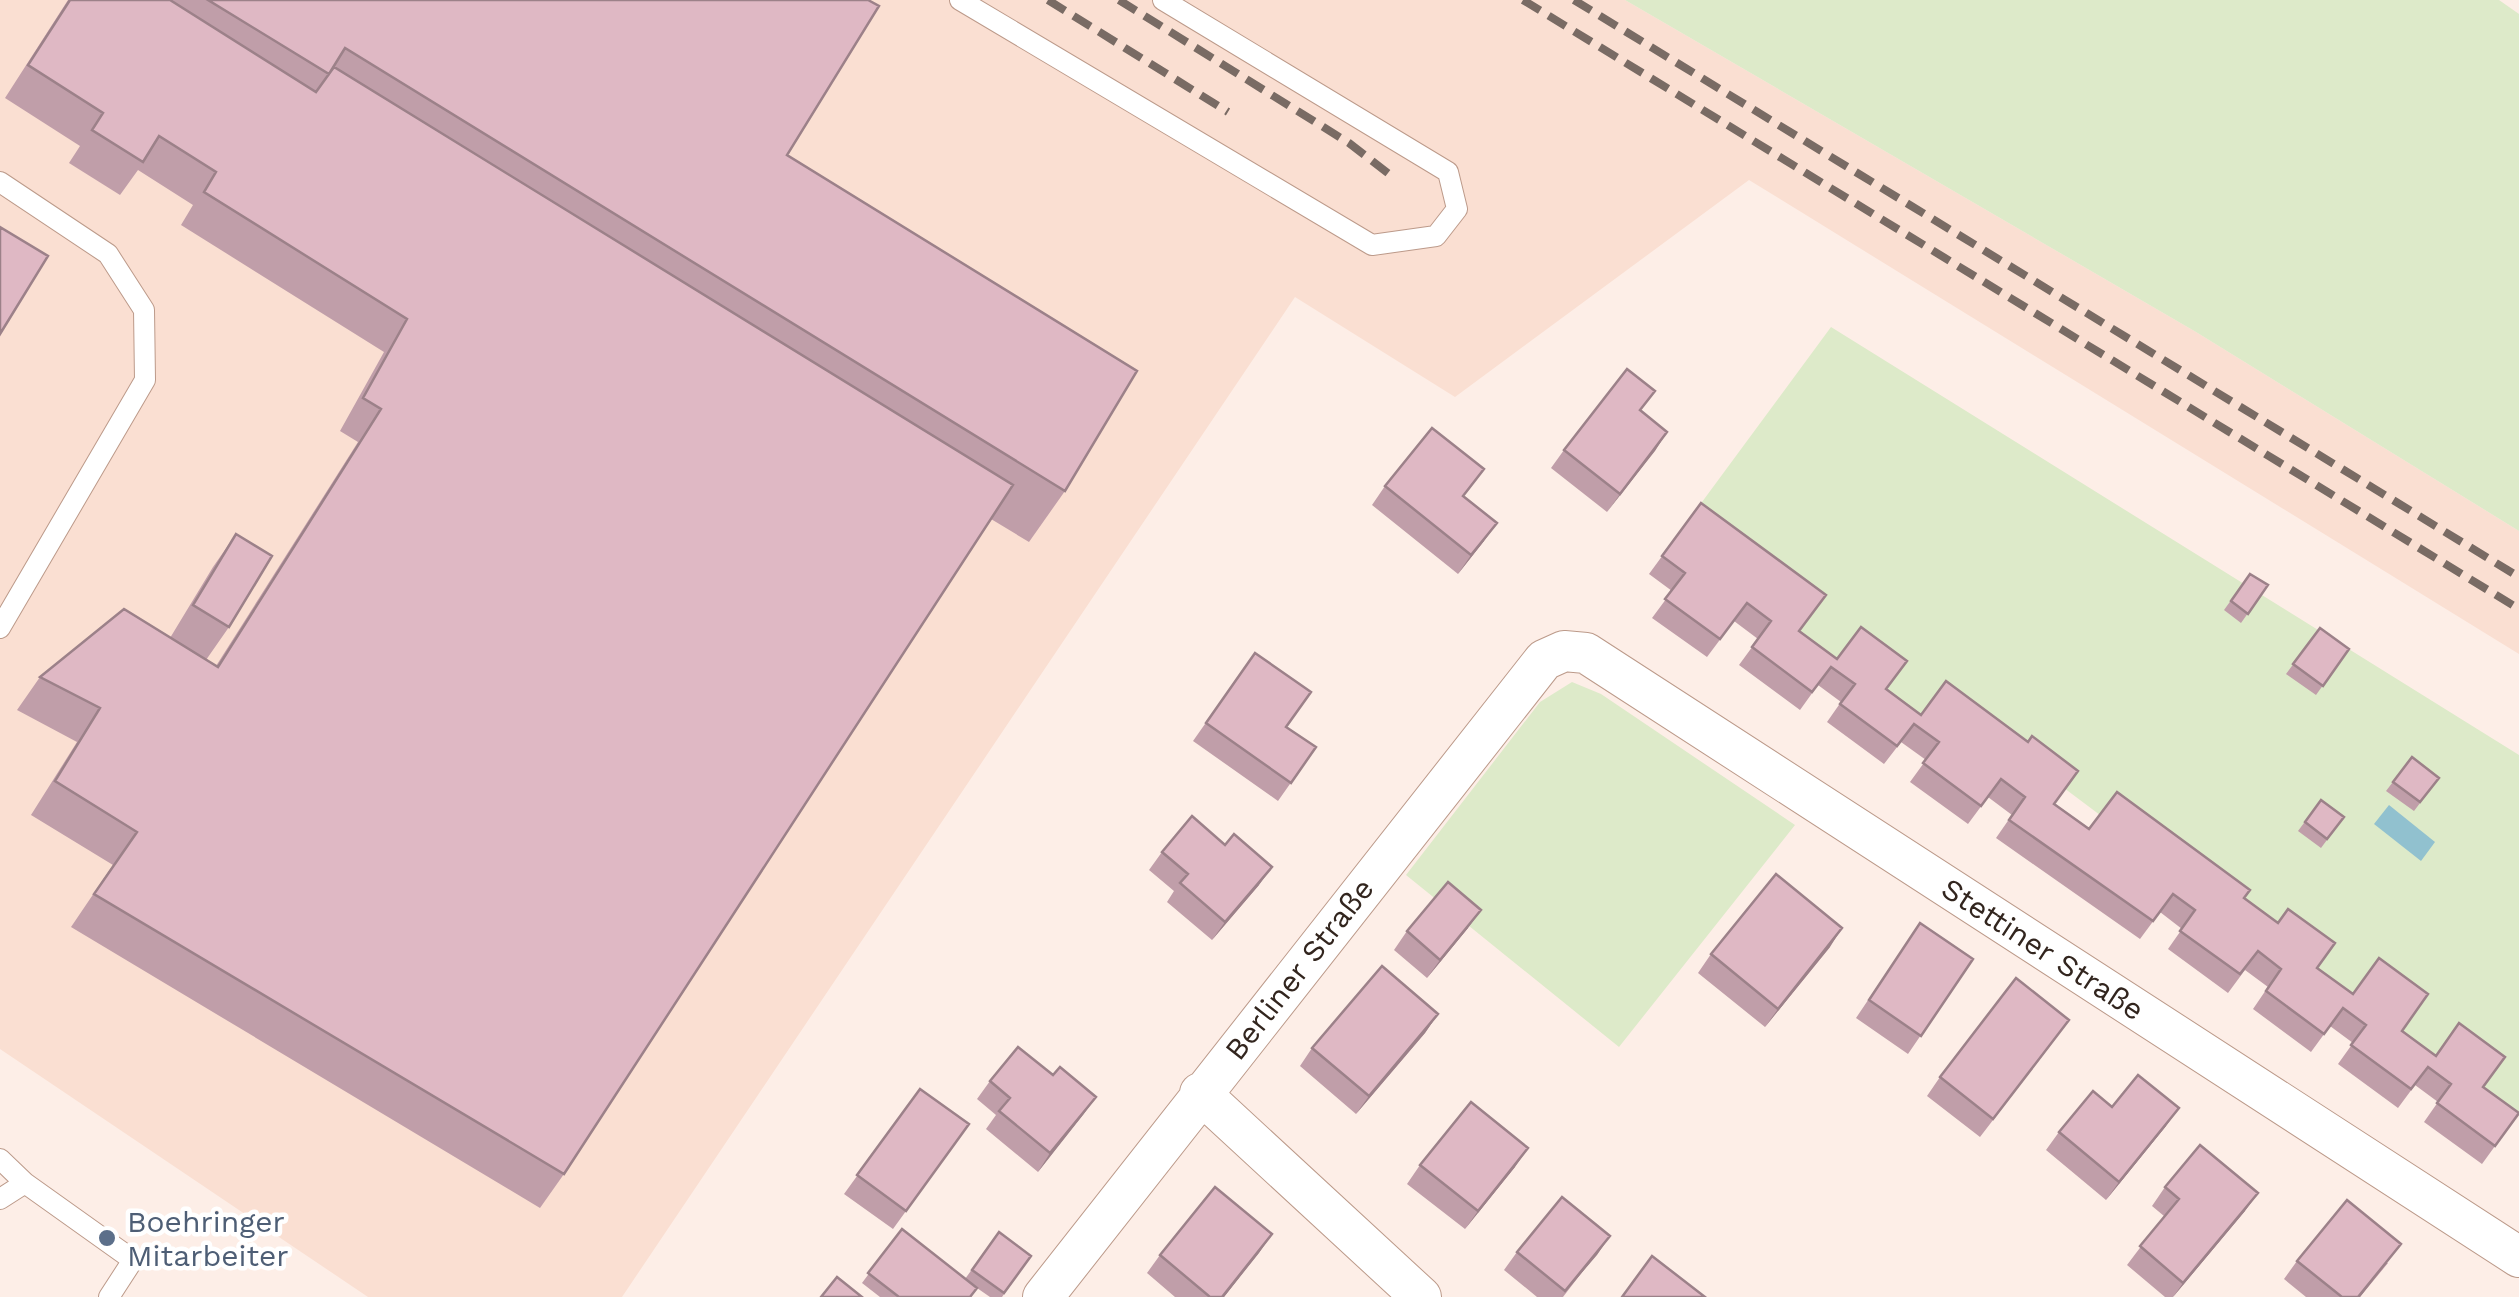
<svg xmlns="http://www.w3.org/2000/svg" width="2519" height="1297" font-family="'Work Sans',sans-serif">
  <rect width="100%" height="100%" fill="#fdeee7"/>
  <path fill="#fadfd2" d="M0,0H1625L2196,332L2519,531V654L1749,180L1455,397L1295,297L622,1297H368L0,1049Z"/>
  <path fill="#ddeac9" d="M1625,0H2499L2519,14V531L2196,332Z
    M1831,327L2519,755V1114L2506,1132L2340,1013L2100,815L2020,755L1908,733L1874,708L1894,679L1824,677L1786,649L1812,614L1688,521Z
    M1572,682L1601,694L1795,825L1619,1047L1406,875L1540,702Z"/>
  <path fill="#91c1cf" d="M2389,805L2435,842L2421,861L2374,824Z"/>
  <g fill="none" stroke-linecap="round" stroke-linejoin="round">
    <defs>
      <path id="service" d="M960,0L1372,245L1436,236L1457,209L1448,172L1163,0
        M0,182L108,254L144,310L145,380L0,628
        M0,1159L25,1183L133,1260L109,1297
        M0,1199L25,1183"/>
      <path id="minor" d="M1200,1093L1421,1297
        M1043,1297L1544,660L1564,651L1586,653L2519,1257"/>
    </defs>
    <use href="#service" stroke="#bc9a8a" stroke-width="22"/>
    <use href="#minor" stroke="#bc9a8a" stroke-width="42"/>
    <use href="#service" stroke="#fff" stroke-width="20"/>
    <use href="#minor" stroke="#fff" stroke-width="40"/>
    <path stroke="#796b64" stroke-width="8" stroke-dasharray="20 10" stroke-linecap="butt" d="M1048,0L1228,112
      M1119,0L1349,143L1393,177
      M1523,0L2519,609
      M1574,0L2519,577"/>
  </g>
  <path fill="#c09ea9" d="M68,0H868L787,155L1065,491L1029,542L991,519L564,1174L540,1208L71,927L113,865L31,815L77,742L17,710L40,677L170,638L213,567L236,534L229,627L206,660L216,666L358,442L340,431L384,352L181,225L193,205L138,170L120,195L69,163L80,146L5,98Z
    M1641,411L1667,432L1607,512L1551,468L1564,450Z
    M1385,486L1464,497L1484,541L1458,574L1372,505Z
    M1701,503L1800,631L1837,659L1887,690L1921,715L2055,804L2089,829L2244,898L2317,968L2436,1056L2519,1113L2482,1164L2424,1122L2438,1102L2415,1085L2398,1108L2338,1064L2353,1043L2330,1026L2311,1052L2253,1009L2268,987L2245,970L2228,993L2168,949L2182,929L2160,912L2140,939L1996,838L2012,815L1988,797L1968,824L1910,782L1926,760L1901,742L1884,764L1827,722L1841,702L1818,685L1800,710L1739,665L1758,639L1734,621L1707,657L1652,618L1672,591L1649,574Z
    M2250,574L2268,585L2241,623L2224,610Z
    M2320,628L2349,649L2316,695L2286,674Z
    M1255,653L1286,727L1316,747L1278,801L1193,741Z
    M2412,757L2439,778L2414,811L2386,791Z
    M2321,800L2344,817L2321,848L2298,831Z
    M1162,852L1259,885L1212,940L1167,902L1174,891L1149,870Z
    M1920,923L1973,959L1908,1054L1856,1018Z
    M1468,928L1427,978L1394,950L1407,931Z
    M1830,947L1765,1027L1698,973L1711,954Z
    M1438,1014L1425,1033L1356,1114L1300,1066L1312,1048Z
    M2056,1038L1980,1137L1927,1096L1940,1077Z
    M1053,1075L1096,1097L1038,1172L986,1129L996,1115L977,1099L990,1081Z
    M920,1089L969,1124L893,1229L844,1194Z
    M2166,1126L2106,1200L2046,1150L2059,1132Z
    M1420,1165L1515,1167L1465,1229L1407,1184Z
    M2165,1187L2245,1211L2173,1297H2165L2127,1265L2164,1216L2152,1206Z
    M902,1229L965,1279L999,1232L1031,1256L1002,1297H990L977,1288L971,1297H880L862,1283Z
    M1272,1234L1224,1297H1175L1147,1273L1160,1255Z
    M1610,1236L1563,1297H1537L1504,1270L1517,1252Z
    M2297,1261L2388,1263L2360,1297H2306L2284,1279Z"/>
  <path fill="#9c8189" d="M1667,432L1655,451L1607,512L1620,494Z
    M1497,523L1484,541L1458,574L1471,555Z
    M1272,867L1259,885L1212,940L1225,922Z
    M1481,910L1468,928L1427,978L1440,960Z
    M1842,928L1830,947L1765,1027L1778,1009Z
    M1438,1014L1425,1033L1356,1114L1369,1096Z
    M1096,1097L1083,1115L1038,1172L1050,1153Z
    M2179,1108L2166,1126L2106,1200L2119,1182Z
    M1528,1148L1515,1167L1465,1229L1478,1211Z
    M2258,1193L2245,1211L2173,1297L2183,1283Z
    M1272,1234L1259,1253L1224,1297H1222Z
    M1610,1236L1597,1255L1561,1297Z
    M2401,1244L2360,1297H2358Z"/>
  <path fill="#dfb8c4" stroke="#9c8189" stroke-width="2.5" d="M70,0H170L316,92L334,67L1013,485L564,1174L94,894L137,832L55,781L100,708L40,677L124,609L218,667L381,409L363,398L407,319L204,192L216,172L159,136L143,162L92,130L103,113L28,65Z
    M208,0H868L879,6L787,155L1137,371L1065,491L345,48L329,74Z
    M0,227L48,256L0,334Z
    M1627,369L1655,391L1640,410L1667,432L1620,494L1564,450Z
    M1432,428L1484,469L1463,496L1497,523L1471,555L1385,486Z
    M1701,503L1826,595L1799,631L1837,659L1861,627L1907,661L1886,689L1921,715L1946,681L2028,742L2032,736L2078,771L2054,804L2089,829L2117,792L2250,890L2244,898L2278,923L2288,909L2335,943L2317,968L2353,994L2379,958L2428,994L2402,1031L2436,1056L2459,1023L2505,1057L2483,1087L2519,1113L2495,1146L2437,1103L2451,1084L2428,1067L2411,1089L2351,1045L2366,1025L2343,1008L2324,1034L2266,991L2281,969L2258,951L2240,974L2180,931L2195,910L2173,894L2153,921L2009,820L2025,797L2001,779L1981,806L1923,763L1939,742L1914,724L1897,746L1840,704L1855,684L1831,667L1812,692L1752,647L1771,621L1747,603L1720,639L1665,599L1685,573L1662,556Z
    M236,534L272,556L229,627L193,605Z
    M2250,574L2268,585L2248,614L2231,601Z
    M2320,628L2349,649L2323,686L2293,664Z
    M1255,653L1311,692L1286,727L1316,747L1291,783L1206,723Z
    M2412,757L2439,778L2420,802L2393,782Z
    M2321,800L2344,817L2327,839L2305,822Z
    M1192,816L1225,845L1234,834L1272,867L1225,922L1180,883L1188,874L1162,852Z
    M1776,874L1842,928L1778,1009L1711,954Z
    M1448,882L1481,910L1440,960L1407,931Z
    M1920,923L1973,959L1921,1036L1869,1000Z
    M1382,966L1438,1014L1369,1096L1312,1048Z
    M2016,978L2069,1020L1993,1119L1940,1077Z
    M1018,1047L1053,1075L1060,1067L1096,1097L1050,1153L999,1111L1010,1098L990,1081Z
    M2138,1075L2179,1108L2119,1182L2059,1132L2093,1091L2112,1107Z
    M920,1089L969,1124L906,1211L857,1175Z
    M1471,1102L1528,1148L1478,1211L1420,1165Z
    M2200,1145L2258,1193L2183,1283L2140,1246L2179,1199L2165,1187Z
    M1215,1187L1272,1234L1222,1297H1210L1160,1255Z
    M1562,1197L1610,1236L1565,1291L1517,1252Z
    M2347,1200L2401,1244L2358,1297H2342L2297,1261Z
    M902,1229L977,1288L970,1297H899L868,1273Z
    M999,1232L1031,1256L1004,1293L972,1270Z
    M1652,1256L1705,1297H1622Z
    M837,1277L862,1297H821Z"/>
  <circle fill="#5c6f8a" stroke="#fff" stroke-width="4" cx="107" cy="1238" r="10"/>
  <g text-anchor="middle" dominant-baseline="central" stroke-width="9" stroke-linejoin="round" paint-order="stroke">
    <g font-size="30" fill="#32251e" stroke="#fff">
      <text transform="translate(2043 949) rotate(33)">Stettiner Straße</text>
      <text transform="translate(1299 969) rotate(-52)">Berliner Straße</text>
    </g>
    <g font-size="30" fill="#4e5e75" stroke="#fff" text-anchor="start">
      <text x="127" y="1221">Boehringer<tspan x="127" dy="34">Mitarbeiter</tspan></text>
    </g>
  </g>
</svg>
